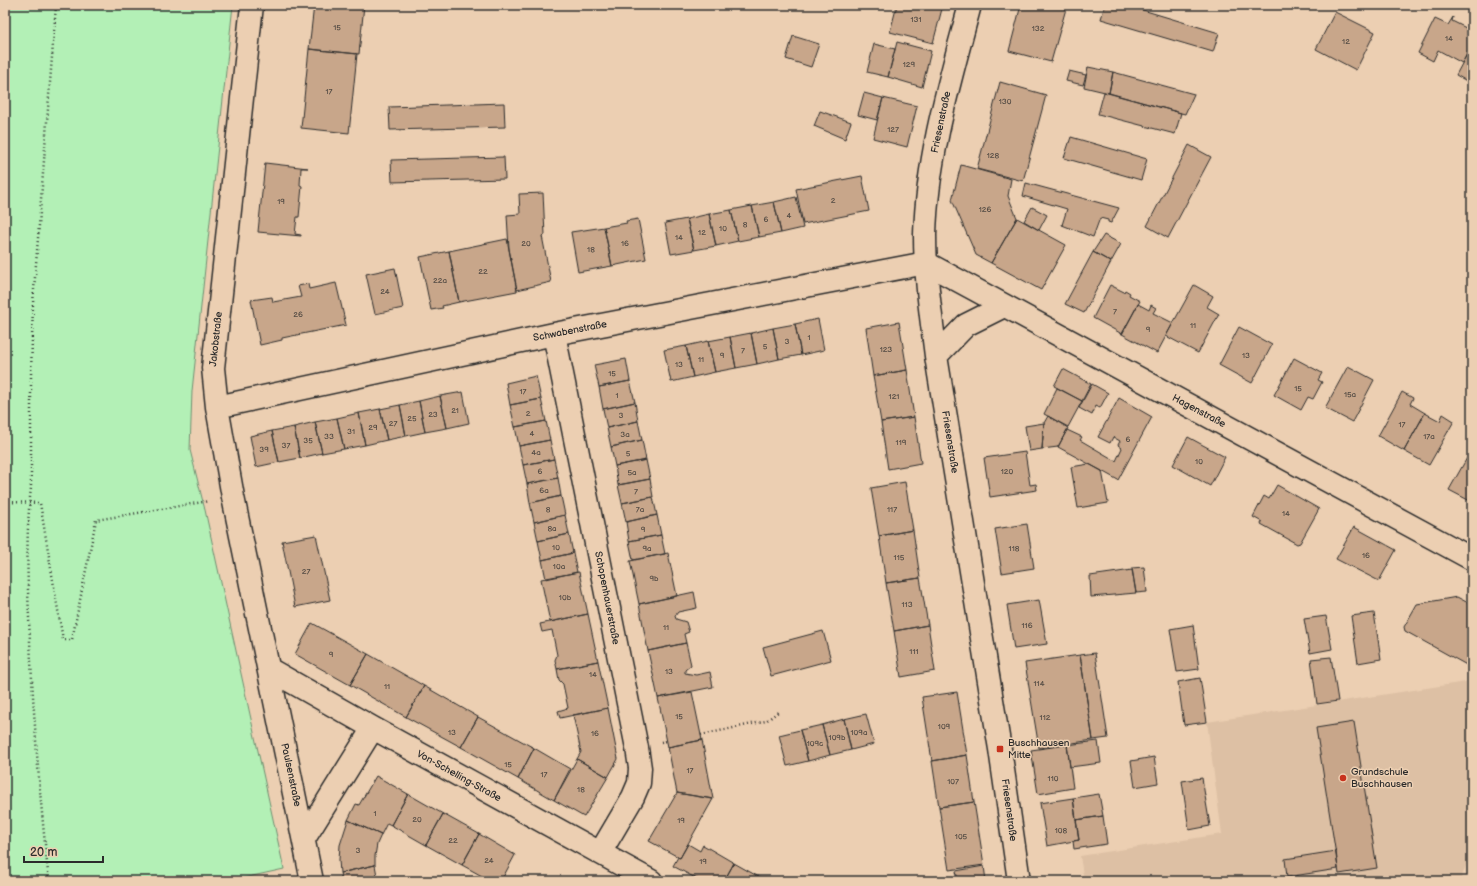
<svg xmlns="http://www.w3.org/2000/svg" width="1477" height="886" font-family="'Balsamiq Sans',sans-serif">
  <rect width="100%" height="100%" fill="#eccfb2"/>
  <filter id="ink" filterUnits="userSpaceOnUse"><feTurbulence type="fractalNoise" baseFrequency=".025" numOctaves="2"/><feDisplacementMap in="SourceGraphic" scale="8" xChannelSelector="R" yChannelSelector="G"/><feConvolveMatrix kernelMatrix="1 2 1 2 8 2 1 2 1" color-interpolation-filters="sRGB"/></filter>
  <g filter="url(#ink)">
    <path fill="#ddc0a4" d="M1472,681V850L1460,881H1084L1080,856L1222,834L1207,722Z"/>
    <path fill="#b3f0b6" stroke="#6f8e70" d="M5,5H233L192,391L190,450L205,510L284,869L230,881H5Z"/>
    <path fill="#c8a68a" stroke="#2b2b2b" d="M314,5H364L359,54L309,49Z
      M897,5H943L933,43L890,32Z
      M1021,5H1067L1051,62L1009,51Z
      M1105,5H1126L1219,33L1213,52L1101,19Z
      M1335,12L1375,32L1356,70L1316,49Z
      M1453,17L1452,21L1472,31V45L1462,63L1438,50L1433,61L1418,53L1435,19L1448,25Z
      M793,36L819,44L811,67L786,59Z
      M897,42L931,51L922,87L888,77Z
      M874,44L895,49L888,77L867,72Z
      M1472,45V84L1456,75Z
      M309,49L357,54L349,133L301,128Z
      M1088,67L1113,72L1109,93L1084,87Z
      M1069,71L1086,75L1083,85L1066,81Z
      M1113,72L1194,94L1185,114L1181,113L1109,93Z
      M1000,82L1046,95L1023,181L977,169Z
      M1104,92L1181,113L1175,134L1098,114Z
      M864,93L883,98L877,120L858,115Z
      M883,98L917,106L907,147L873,138Z
      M504,103L505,127L390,130L389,107Z
      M820,111L851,122L845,139L814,126Z
      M1071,137L1147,159L1141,180L1064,158Z
      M1189,145L1211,157L1168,238L1147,226Z
      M504,157L505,179L392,182L391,160Z
      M265,163L308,168H301L300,185L302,186L299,217H297L295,234L301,235V236L258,232Z
      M961,165L1011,179L1008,196L1017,218L991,263L976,255L952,200Z
      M862,176L869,211L803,224L796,189Z
      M1026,183L1119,208L1111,223L1108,222V220L1100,218L1093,237L1062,225L1067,209L1023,196Z
      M543,193L545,235L542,236L551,282L517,290L509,249L507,215L520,214L519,194Z
      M796,197L803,228L781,233L774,202Z
      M774,202L781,233L759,237L752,206Z
      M752,206L759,237L738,241L731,210Z
      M1032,207L1047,215L1039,230L1024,221Z
      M731,210L738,241L716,246L709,214Z
      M709,214L716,246L694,250L687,219Z
      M1017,218L1066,245L1041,290L991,263Z
      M638,219L646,259L612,266L604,227L627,223L626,221Z
      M687,219L694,250L671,254L665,223Z
      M604,227L612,266L578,272L571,232Z
      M1104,235L1121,244L1111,262L1093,252Z
      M507,239L517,291L459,302L449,251Z
      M449,251L459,302L442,306L443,308L431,310L420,257Z
      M1093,252L1111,262L1084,313L1065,304Z
      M395,268L403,308L375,314L366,274Z
      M336,283L346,325L282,338V340L260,345L251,300L272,297L273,302L301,297L298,286L308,284L309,289Z
      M1110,285L1124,292L1125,290L1130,293L1129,295L1140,301L1122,334L1093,318Z
      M1194,285L1213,296L1207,307L1219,314L1198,353L1166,336Z
      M1138,304L1149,310L1151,305L1156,308L1153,313L1173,323L1157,353L1122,334Z
      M818,319L824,350L801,355L795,324Z
      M899,322L907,370L873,376L866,328Z
      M795,324L801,355L779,359L773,328Z
      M1239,327L1272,345L1252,383L1219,365Z
      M773,328L779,359L757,364L751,333Z
      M751,333L757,364L736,368L730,337Z
      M730,337L736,368L715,372L708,341Z
      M708,341L715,372L693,377L686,346Z
      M686,346L693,377L671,382L664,350Z
      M1294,358L1322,373L1318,380L1322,382L1313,399L1308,397L1301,410L1274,395Z
      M626,359L630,381L599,387L594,365Z
      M1348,366L1374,380L1352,422L1325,408Z
      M1063,369L1091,384L1082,401L1054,386Z
      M907,370L914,417L881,422L873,376Z
      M536,376L541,399L510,405L506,383Z
      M630,381L635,402L603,409L599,387Z
      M1092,384L1108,393L1100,408L1096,406L1092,415L1079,408Z
      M1057,388L1082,401L1068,427L1044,414Z
      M463,392L469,423L447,428L440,396Z
      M1402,392L1413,398L1410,404L1425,413L1404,451L1378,436Z
      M440,396L447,428L425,432L419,401Z
      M1119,398L1152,417L1118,480L1058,447L1067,430L1082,437L1080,440L1116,461L1122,448L1118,445L1120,441L1113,437L1110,443L1098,437Z
      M541,399L546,421L515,427L510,405Z
      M419,401L425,432L406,436L400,405Z
      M635,402L638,421L607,428L603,409Z
      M400,405L406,436L387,440L380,409Z
      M380,409L387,440L365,445L359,413Z
      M359,413L365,445L344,449L337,418Z
      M1425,413L1440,421L1443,414L1454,421L1429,465L1404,451Z
      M1048,416L1068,428L1058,447L1042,449L1044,423Z
      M914,417L921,463L888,469L881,422Z
      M337,418L344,449L322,453L315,422Z
      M546,421L550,440L519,446L515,427Z
      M638,421L642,440L611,447L607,428Z
      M315,422L322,453L300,458L294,427Z
      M1044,423L1042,449L1029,451L1025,426Z
      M294,427L300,458L279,462L272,431Z
      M272,431L279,462L256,467L250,436Z
      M1188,437L1225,457L1210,486L1173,465Z
      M550,440L554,459L523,465L519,446Z
      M642,440L646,460L615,466L611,447Z
      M1472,449V502L1449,490Z
      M1025,452L1030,485L1036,484L1037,490L990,497L984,458Z
      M554,459L558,478L527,484L523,465Z
      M646,460L650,479L618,485L615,466Z
      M1089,464L1102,471L1108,503L1078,508L1071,467Z
      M558,478L561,496L530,503L527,484Z
      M650,479L653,497L622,503L618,485Z
      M905,482L913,530L879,536L871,488Z
      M1277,485L1319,509L1300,543L1297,544L1261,524L1262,522L1253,517L1264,496L1269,499Z
      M561,496L565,515L534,522L530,503Z
      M653,497L657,515L626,522L622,503Z
      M565,515L569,534L538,541L534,522Z
      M657,515L661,535L629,541L626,522Z
      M1027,524L1034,568L1002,573L995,529Z
      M1354,527L1396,550L1379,581L1336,559Z
      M913,530L920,578L886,583L879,536Z
      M569,534L573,553L542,560L538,541Z
      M316,535L330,600L295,607L282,541Z
      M661,535L665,554L633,560L629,541Z
      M573,553L577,572L546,579L542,560Z
      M668,553L677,596L639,604L630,561Z
      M1144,567L1147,592L1136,593L1132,568Z
      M1132,570L1136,593L1091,597L1090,576Z
      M579,572L588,614L550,622L541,579Z
      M920,578L928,625L894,631L886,583Z
      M694,592L697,608L678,612L675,616L676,619L686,622L689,632L684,634L686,643L648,651L639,604Z
      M1457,597L1472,605V668L1405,631L1404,627L1417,604Z
      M1039,600L1047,644L1014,649L1007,605Z
      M1374,613L1381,659L1358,663L1351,616Z
      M588,614L598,661L557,669L555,660L557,655L552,630L542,632L540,624Z
      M1326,616L1332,649L1310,653L1304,619Z
      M312,623L368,654L350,685L295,654Z
      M928,625L935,671L901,677L894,631Z
      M1193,625L1199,669L1177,672L1170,629Z
      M823,631L831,660L771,676L763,647Z
      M686,643L691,665L685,670V673L696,675L710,672L713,687L658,698L648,651Z
      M1095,653L1108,738L1093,740L1080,655Z
      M368,654L424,686L406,717L350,685Z
      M1080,655L1093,740L1039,748L1025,663Z
      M1331,657L1338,701L1317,704L1311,659Z
      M598,661L608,708L560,718L558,711L568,708L563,684L559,680L557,669Z
      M1200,678L1207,722L1184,725L1178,682Z
      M424,686L478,717L461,747L406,717Z
      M692,692L702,740L668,747L658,698Z
      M957,692L967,755L932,761L922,697Z
      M608,708L618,759L608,777L577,759L581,752L573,715Z
      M866,714L874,744L851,750L844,719Z
      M478,717L534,748L518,779L461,747Z
      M844,719L851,750L830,755L822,725Z
      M1354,722L1377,868L1339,874L1316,728Z
      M822,725L830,755L808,761L800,730Z
      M800,730L808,761L787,766L779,735Z
      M702,740L713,799L677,793L668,747Z
      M1098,741L1101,763L1070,767L1067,745Z
      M1067,745L1073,788L1038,794L1031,750Z
      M534,748L570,769L554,800L518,779Z
      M967,755L974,802L939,807L932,761Z
      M1154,757L1158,783L1135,787L1131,761Z
      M577,759L608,777L584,817L554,800Z
      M376,776L408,794L391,825L387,823L381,835L348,820L356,804L359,805Z
      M1202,778L1210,826L1189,830L1182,781Z
      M677,793L713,799L680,858L649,841Z
      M408,794L443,814L426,845L391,825Z
      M1099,794L1103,816L1076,820L1073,798Z
      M1073,798L1079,840L1047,846L1040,803Z
      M974,802L984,865L949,870L939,807Z
      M443,814L479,834L462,865L426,845Z
      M1103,816L1107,844L1074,849L1073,841L1079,840L1076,820Z
      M348,820L381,835L377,844L375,856V865L340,873L339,860L340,845Z
      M479,834L515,855L501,881H491L462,865Z
      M688,844L700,851L703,845L734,863L724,881H701L673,866L678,857L680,858Z
      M1336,851L1338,869L1287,877L1285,859Z
      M734,863L766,881H724Z
      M375,865L378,881H342L340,873Z
      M984,866L986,881H958L956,871Z"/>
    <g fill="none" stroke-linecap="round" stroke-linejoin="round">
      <defs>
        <path id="minor" d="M252,5L213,368L217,407L233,497L312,881
          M554,334L637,748L640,768L639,783L633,797L600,853
          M217,407L554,334L926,263L1472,559
          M269,669L373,728L651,881
          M304,839L373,728"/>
        <path id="secondary" d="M970,5C950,80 927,157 925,235C925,276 931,316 936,356L1000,749L1019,881
          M936,356L966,325L1004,306"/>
      </defs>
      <use href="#minor" stroke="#2b2b2b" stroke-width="25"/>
      <use href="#secondary" stroke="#2b2b2b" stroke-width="25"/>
      <path stroke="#2b2b2b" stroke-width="2.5" stroke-dasharray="1 3" stroke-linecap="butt" d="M5,502L40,503L63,640H72L96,520L209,501
        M701,735L766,721L778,712
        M661,742L667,741
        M49,881C40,802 34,722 30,642C28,591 25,539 31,488V375L33,303L56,5"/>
      <use href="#minor" stroke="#eccfb2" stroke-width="22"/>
      <use href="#secondary" stroke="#eccfb2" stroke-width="22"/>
    </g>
  </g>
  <g fill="#c8321e" stroke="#eccfb2" stroke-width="1.5">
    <rect x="996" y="745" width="8" height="8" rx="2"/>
    <circle cx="1343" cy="778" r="4"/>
  </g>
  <g text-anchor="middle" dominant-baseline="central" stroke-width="3" stroke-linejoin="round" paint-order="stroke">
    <g font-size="8" fill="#524a43">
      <text x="916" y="19">131</text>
      <text x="337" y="27">15</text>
      <text x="1038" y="28">132</text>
      <text x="1449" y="38">14</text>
      <text x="1346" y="41">12</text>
      <text x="909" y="64">129</text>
      <text x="329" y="91">17</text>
      <text x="1005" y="101">130</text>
      <text x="893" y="129">127</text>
      <text x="993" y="155">128</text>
      <text x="833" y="200">2</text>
      <text x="281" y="201">19</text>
      <text x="985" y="209">126</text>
      <text x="789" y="215">4</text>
      <text x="766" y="219">6</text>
      <text x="745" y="224">8</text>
      <text x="723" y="228">10</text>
      <text x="702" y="232">12</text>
      <text x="679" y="237">14</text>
      <text x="526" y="243">20</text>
      <text x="625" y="243">16</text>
      <text x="591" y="249">18</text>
      <text x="483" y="271">22</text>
      <text x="440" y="280">22a</text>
      <text x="385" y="291">24</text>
      <text x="1115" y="311">7</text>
      <text x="298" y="314">26</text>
      <text x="1193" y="325">11</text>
      <text x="1148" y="329">9</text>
      <text x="809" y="337">1</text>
      <text x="787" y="341">3</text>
      <text x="765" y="346">5</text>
      <text x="886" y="349">123</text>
      <text x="743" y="350">7</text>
      <text x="722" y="355">9</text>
      <text x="1246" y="355">13</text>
      <text x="701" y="359">11</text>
      <text x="679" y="364">13</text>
      <text x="612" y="373">15</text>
      <text x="1298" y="388">15</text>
      <text x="523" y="391">17</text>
      <text x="1350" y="394">15a</text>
      <text x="617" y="395">1</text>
      <text x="894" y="396">121</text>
      <text x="455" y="410">21</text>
      <text x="528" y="413">2</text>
      <text x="433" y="414">23</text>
      <text x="621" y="415">3</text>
      <text x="412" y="418">25</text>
      <text x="393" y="423">27</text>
      <text x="1402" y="424">17</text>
      <text x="373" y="427">29</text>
      <text x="351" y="431">31</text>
      <text x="532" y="433">4</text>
      <text x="625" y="434">3a</text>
      <text x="329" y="436">33</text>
      <text x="1429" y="436">17a</text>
      <text x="1128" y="439">6</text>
      <text x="308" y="440">35</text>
      <text x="901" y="442">119</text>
      <text x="286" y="445">37</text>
      <text x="264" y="449">39</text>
      <text x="536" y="452">4a</text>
      <text x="628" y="453">5</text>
      <text x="1199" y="461">10</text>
      <text x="540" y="471">6</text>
      <text x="1007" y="471">120</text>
      <text x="632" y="472">5a</text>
      <text x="544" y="490">6a</text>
      <text x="636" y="491">7</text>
      <text x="548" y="509">8</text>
      <text x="640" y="509">7a</text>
      <text x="892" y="509">117</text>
      <text x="1286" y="513">14</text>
      <text x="552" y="528">8a</text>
      <text x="643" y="529">9</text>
      <text x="556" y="547">10</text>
      <text x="647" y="548">9a</text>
      <text x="1014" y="548">118</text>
      <text x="1366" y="555">16</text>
      <text x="899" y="557">115</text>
      <text x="559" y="566">10a</text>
      <text x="306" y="571">27</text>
      <text x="654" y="578">9b</text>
      <text x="565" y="597">10b</text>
      <text x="907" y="604">113</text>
      <text x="1027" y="625">116</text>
      <text x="666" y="627">11</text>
      <text x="914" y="651">111</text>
      <text x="331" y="654">9</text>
      <text x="669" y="671">13</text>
      <text x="593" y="674">14</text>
      <text x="1039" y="683">114</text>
      <text x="387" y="686">11</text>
      <text x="679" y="716">15</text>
      <text x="1045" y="717">112</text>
      <text x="944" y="726">109</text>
      <text x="452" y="732">13</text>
      <text x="859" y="732">109a</text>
      <text x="595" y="733">16</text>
      <text x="837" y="737">109b</text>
      <text x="815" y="743">109c</text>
      <text x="508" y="764">15</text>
      <text x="690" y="770">17</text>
      <text x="544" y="774">17</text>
      <text x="1053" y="778">110</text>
      <text x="953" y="781">107</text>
      <text x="581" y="789">18</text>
      <text x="375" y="813">1</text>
      <text x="417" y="819">20</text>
      <text x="681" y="820">19</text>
      <text x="1061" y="830">108</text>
      <text x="961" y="836">105</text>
      <text x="453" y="840">22</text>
      <text x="358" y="850">3</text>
      <text x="489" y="860">24</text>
      <text x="703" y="861">19</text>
    </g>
    <g font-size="10" fill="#2b2b2b" stroke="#eccfb2">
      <text transform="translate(941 122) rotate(-78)">Friesenstraße</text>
      <text transform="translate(570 331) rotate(-11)">Schwabenstraße</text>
      <text transform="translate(216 339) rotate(-84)">Jakobstraße</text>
      <text transform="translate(1199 411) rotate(28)">Hagenstraße</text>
      <text transform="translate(950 442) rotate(81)">Friesenstraße</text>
      <text transform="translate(607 598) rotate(79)">Schopenhauerstraße</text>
      <text transform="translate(291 775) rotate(78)">Paulsenstraße</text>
      <text transform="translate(459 776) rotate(29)">Von-Schelling-Straße</text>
      <text transform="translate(1009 810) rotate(82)">Friesenstraße</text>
    </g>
    <g font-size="10" fill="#2b2b2b" stroke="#eccfb2" text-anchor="start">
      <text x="1008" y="743">Buschhausen<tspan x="1008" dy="12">Mitte</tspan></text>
      <text x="1351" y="772">Grundschule<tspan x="1351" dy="12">Buschhausen</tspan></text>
    </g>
  </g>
  <rect width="1477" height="886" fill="none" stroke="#eccfb2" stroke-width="20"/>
  <rect x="10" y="10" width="1457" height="866" fill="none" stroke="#2b2b2b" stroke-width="1.5" filter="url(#ink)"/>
  <path d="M24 856v6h79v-6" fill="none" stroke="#2b2b2b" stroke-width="2"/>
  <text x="30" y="856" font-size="12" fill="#2b2b2b" stroke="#eccfb2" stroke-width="3" paint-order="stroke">20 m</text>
</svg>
